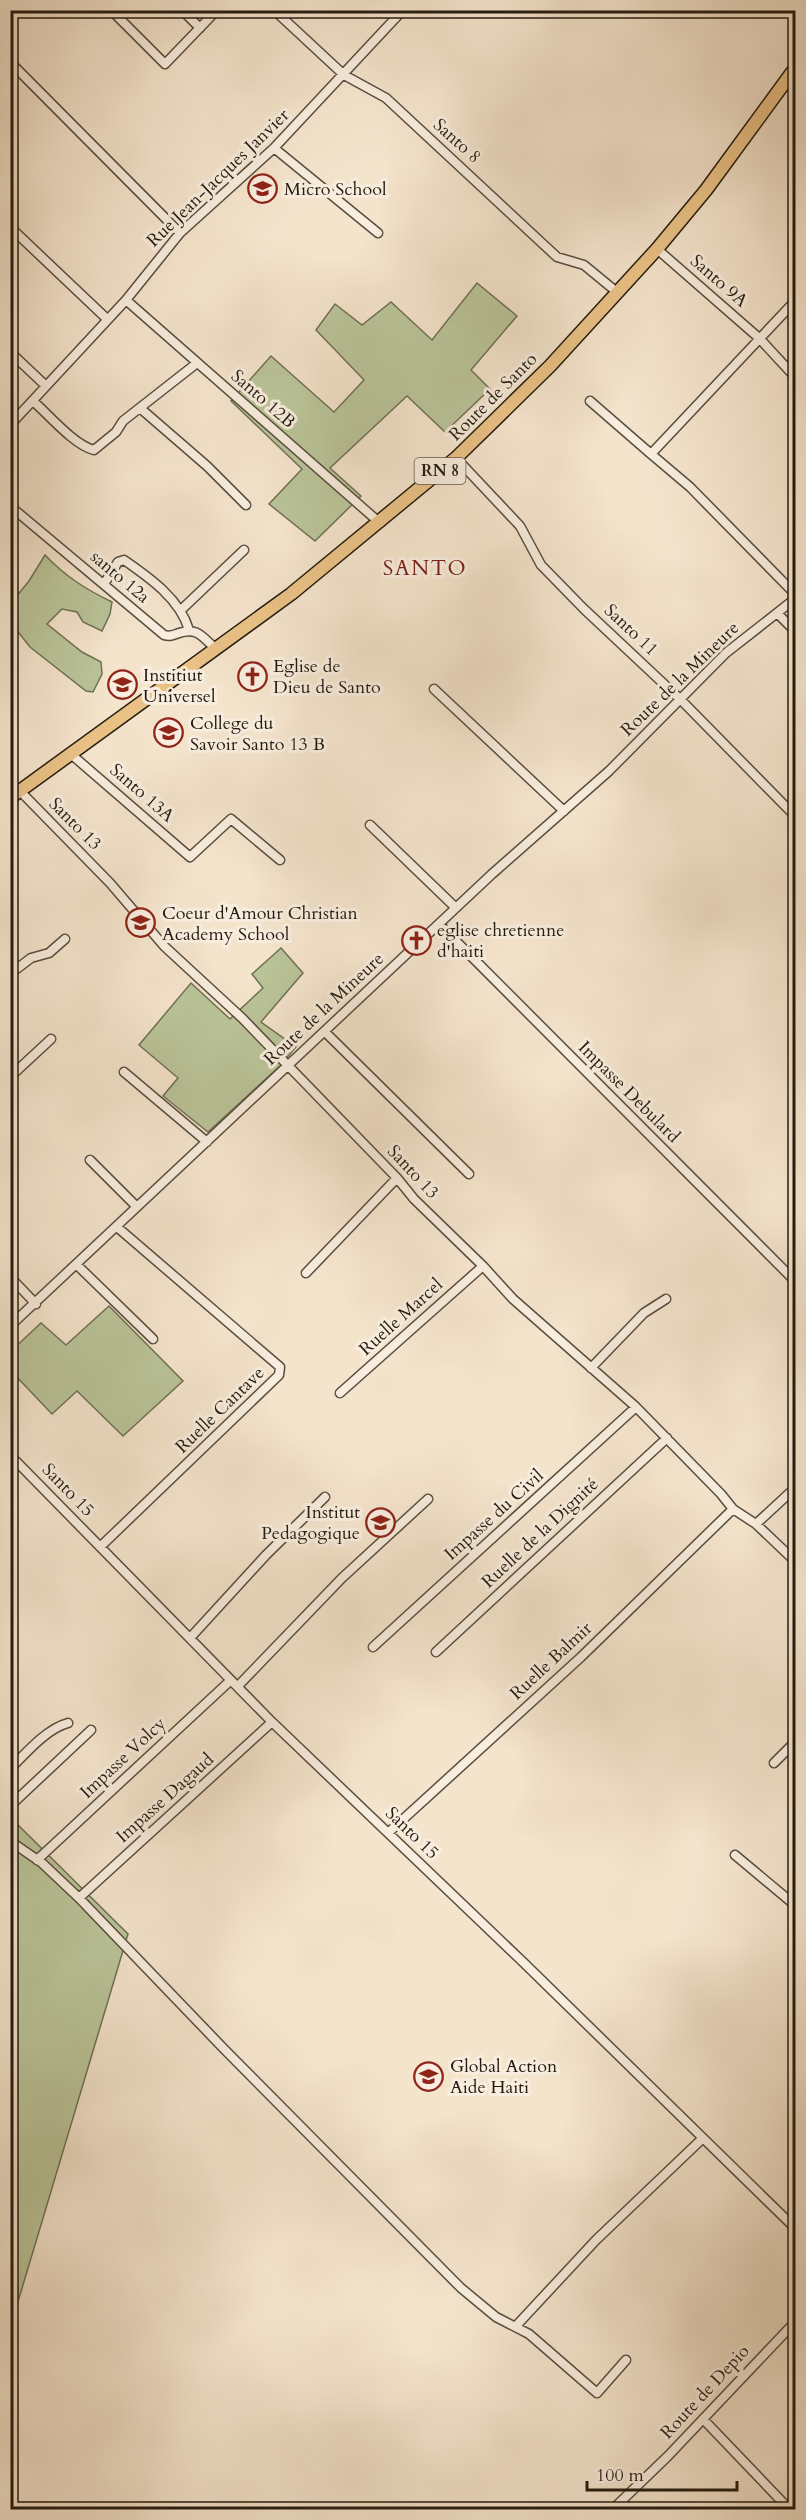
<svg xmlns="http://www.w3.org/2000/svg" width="806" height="2520" font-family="Cardo,serif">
  <rect width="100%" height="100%" fill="#f4e4cc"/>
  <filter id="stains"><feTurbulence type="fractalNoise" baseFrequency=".00333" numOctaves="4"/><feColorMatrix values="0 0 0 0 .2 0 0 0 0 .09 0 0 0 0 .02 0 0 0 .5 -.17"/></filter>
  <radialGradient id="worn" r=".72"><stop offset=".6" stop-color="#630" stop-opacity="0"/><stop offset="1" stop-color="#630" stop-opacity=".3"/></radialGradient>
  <path fill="#bac499" stroke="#6f7054" stroke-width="1.5" d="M477,283L517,316L471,370L490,389L445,432L407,396L330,468L361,496L315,541L269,504L302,469L231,401L271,356L334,412L364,380L316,330L335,304L362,325L391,302L432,340Z
    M45,555C65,576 85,589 112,602L110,614L102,631L83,622L77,612L62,609L47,624L82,652L101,662L102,674L93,692L86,691L30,647L11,623V603L29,581Z
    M281,948L303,973L261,1022L296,1047L280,1066L208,1132L163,1096L178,1078L139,1045L191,983L230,1019L263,988L252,974Z
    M109,1306L183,1381L123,1436L77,1391L52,1414L11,1371V1351L41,1323L66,1345Z
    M11,1818L128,1934L11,2325Z"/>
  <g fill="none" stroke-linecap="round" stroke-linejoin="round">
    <defs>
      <path id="street" d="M111,10L165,64L217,10
        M182,10L200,28
        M274,10L344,75L386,98L557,257L584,265L618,293
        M10,62L180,233
        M274,148L378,233
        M10,227L107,319
        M657,249L759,338L796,378
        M126,300L380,523
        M796,300L651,454L690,487L796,595
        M10,352L46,386
        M33,401C49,415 74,445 94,450L116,432L123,421L197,363
        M590,401L651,454
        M140,408L207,466L246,505
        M10,425L126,300L180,233L274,148L403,10
        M456,458L520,526L541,565L584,609L681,700L796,817
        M10,506L164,635C170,637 173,635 179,633C198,627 202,637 215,648
        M104,584L118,562L124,560C150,578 180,599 189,630
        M181,610L244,550
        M777,613L796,632
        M434,689L564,811
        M72,755L190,857L231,819L280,860
        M20,791L110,883L164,946L242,1018L397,1178L414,1199L483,1266L513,1299L636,1407L721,1494L733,1509L756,1524L796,1562
        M370,825L456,908
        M439,924L796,1282
        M10,974L31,958L49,953L65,939
        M325,1032L469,1174
        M124,1072L207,1142
        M10,1077L51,1039
        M90,1160L137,1207
        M77,1265L153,1339
        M306,1273L397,1178
        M10,1277L36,1304
        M10,1326L492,874L609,771L726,653L796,598
        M591,1368L644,1313L666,1299
        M340,1393L483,1266
        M10,1455L272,1722L524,1963L796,2229
        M756,1524L796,1487
        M100,1547L279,1375L280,1367L117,1227
        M190,1638L266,1555L325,1497
        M373,1647L636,1407
        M436,1652L667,1438
        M238,1686L342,1578L428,1499
        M774,1763L796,1741
        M10,1769C26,1753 46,1729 68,1723
        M10,1806L91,1730
        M388,1833L581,1657L733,1509
        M10,1841L42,1863L79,1898L225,2050L461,2288L496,2317L529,2334L597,2393L626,2360
        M735,1855L796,1906
        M37,1860L231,1680
        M79,1898L272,1722
        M516,2326L596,2240L703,2138
        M703,2419L790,2510
        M612,2510L668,2456L796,2321"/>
      <path id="primary" d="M10,798L291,594L456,458L550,366L657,249L706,190L796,67"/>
    </defs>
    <use href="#street" stroke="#584d3e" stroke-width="11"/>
    <use href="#primary" stroke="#241b0f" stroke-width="15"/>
    <use href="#street" stroke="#f8edde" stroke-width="8"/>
    <use href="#primary" stroke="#eac286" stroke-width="12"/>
  </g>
  <defs>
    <symbol id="school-ring" viewBox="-11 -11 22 22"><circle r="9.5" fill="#f8edde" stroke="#8f2418" stroke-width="1.5"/><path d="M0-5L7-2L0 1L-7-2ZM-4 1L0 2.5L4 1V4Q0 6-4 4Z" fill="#8f2418"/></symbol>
    <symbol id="church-ring" viewBox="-11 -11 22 22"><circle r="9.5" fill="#f8edde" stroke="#8f2418" stroke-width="1.5"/><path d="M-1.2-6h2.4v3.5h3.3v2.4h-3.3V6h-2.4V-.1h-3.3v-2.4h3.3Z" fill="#8f2418"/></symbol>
  </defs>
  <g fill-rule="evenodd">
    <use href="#school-ring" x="246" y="172" width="33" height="33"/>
    <use href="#church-ring" x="236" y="660" width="33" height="33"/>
    <use href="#school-ring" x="106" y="668" width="33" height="33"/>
    <use href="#school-ring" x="152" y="716" width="33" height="33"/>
    <use href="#school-ring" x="124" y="906" width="33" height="33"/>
    <use href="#church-ring" x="400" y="924" width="33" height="33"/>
    <use href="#school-ring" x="364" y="1506" width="33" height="33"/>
    <use href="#school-ring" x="412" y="2060" width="33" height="33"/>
  </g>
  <g text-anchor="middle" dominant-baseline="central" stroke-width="6" stroke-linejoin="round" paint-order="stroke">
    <rect fill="#f8edde" stroke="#645a4d" stroke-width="1.5" x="414.5" y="458" width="51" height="26" rx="4.5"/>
    <g font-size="16" font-weight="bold" fill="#241b0f">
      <text x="440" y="471">RN 8</text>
    </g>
    <g font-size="18" fill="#241b0f" stroke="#f8edde">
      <text transform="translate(457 141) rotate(42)">Santo 8</text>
      <text transform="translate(218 178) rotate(-44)">Rue Jean-Jacques Janvier</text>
      <text transform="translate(719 281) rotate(41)">Santo 9A</text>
      <text transform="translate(493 397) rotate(-45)">Route de Santo</text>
      <text transform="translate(263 399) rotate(41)">Santo 12B</text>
      <text transform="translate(120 577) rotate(40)">santo 12a</text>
      <text transform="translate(631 630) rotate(43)">Santo 11</text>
      <text transform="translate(680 679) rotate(-44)">Route de la Mineure</text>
      <text transform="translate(142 793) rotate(41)">Santo 13A</text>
      <text transform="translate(75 824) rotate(45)">Santo 13</text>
      <text transform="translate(324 1009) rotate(-43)">Route de la Mineure</text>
      <text transform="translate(629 1092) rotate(45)">Impasse Debulard</text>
      <text transform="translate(413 1172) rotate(47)">Santo 13</text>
      <text transform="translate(401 1317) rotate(-42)">Ruelle Marcel</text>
      <text transform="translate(220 1410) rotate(-44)">Ruelle Cantave</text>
      <text transform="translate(68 1490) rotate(46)">Santo 15</text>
      <text transform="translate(494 1515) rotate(-42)">Impasse du Civil</text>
      <text transform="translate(540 1533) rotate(-43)">Ruelle de la Dignité</text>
      <text transform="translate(551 1661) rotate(-43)">Ruelle Balmir</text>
      <text transform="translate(123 1758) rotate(-43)">Impasse Volcy</text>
      <text transform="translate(165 1798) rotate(-42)">Impasse Dagaud</text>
      <text transform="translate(412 1833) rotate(44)">Santo 15</text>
      <text transform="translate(705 2392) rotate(-47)">Route de Depio</text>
    </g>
    <g font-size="18" fill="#241b0f" stroke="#f8edde" text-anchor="start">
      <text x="284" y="189">Micro School</text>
      <text x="273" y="666">Eglise de<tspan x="273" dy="21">Dieu de Santo</tspan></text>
      <text x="143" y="675">Institiut<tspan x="143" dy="21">Universel</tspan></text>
      <text x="190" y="723">College du<tspan x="190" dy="21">Savoir Santo 13 B</tspan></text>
      <text x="162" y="913">Coeur d'Amour Christian<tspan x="162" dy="21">Academy School</tspan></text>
      <text x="437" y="930">eglise chretienne<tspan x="437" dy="21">d'haiti</tspan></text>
      <text x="360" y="1512" text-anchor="end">Institut<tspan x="360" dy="21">Pedagogique</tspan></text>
      <text x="450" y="2066">Global Action<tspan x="450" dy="21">Aide Haiti</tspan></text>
    </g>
    <g font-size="21" letter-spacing="1.5" fill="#7a1f14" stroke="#f8edde">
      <text x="425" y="568">SANTO</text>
    </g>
  </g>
  <rect width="806" height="2520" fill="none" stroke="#f4e4cc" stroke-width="36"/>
  <rect x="12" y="12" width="782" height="2496" fill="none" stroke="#241b0f" stroke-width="3"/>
  <rect x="18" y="18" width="770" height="2484" fill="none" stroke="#241b0f" stroke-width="1.5"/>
  <path d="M587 2481v9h150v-9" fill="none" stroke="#241b0f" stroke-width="3"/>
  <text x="596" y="2481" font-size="18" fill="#241b0f" stroke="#f8edde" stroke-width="4.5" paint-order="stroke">100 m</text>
  <rect width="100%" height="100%" filter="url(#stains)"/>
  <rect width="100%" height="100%" fill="url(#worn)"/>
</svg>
